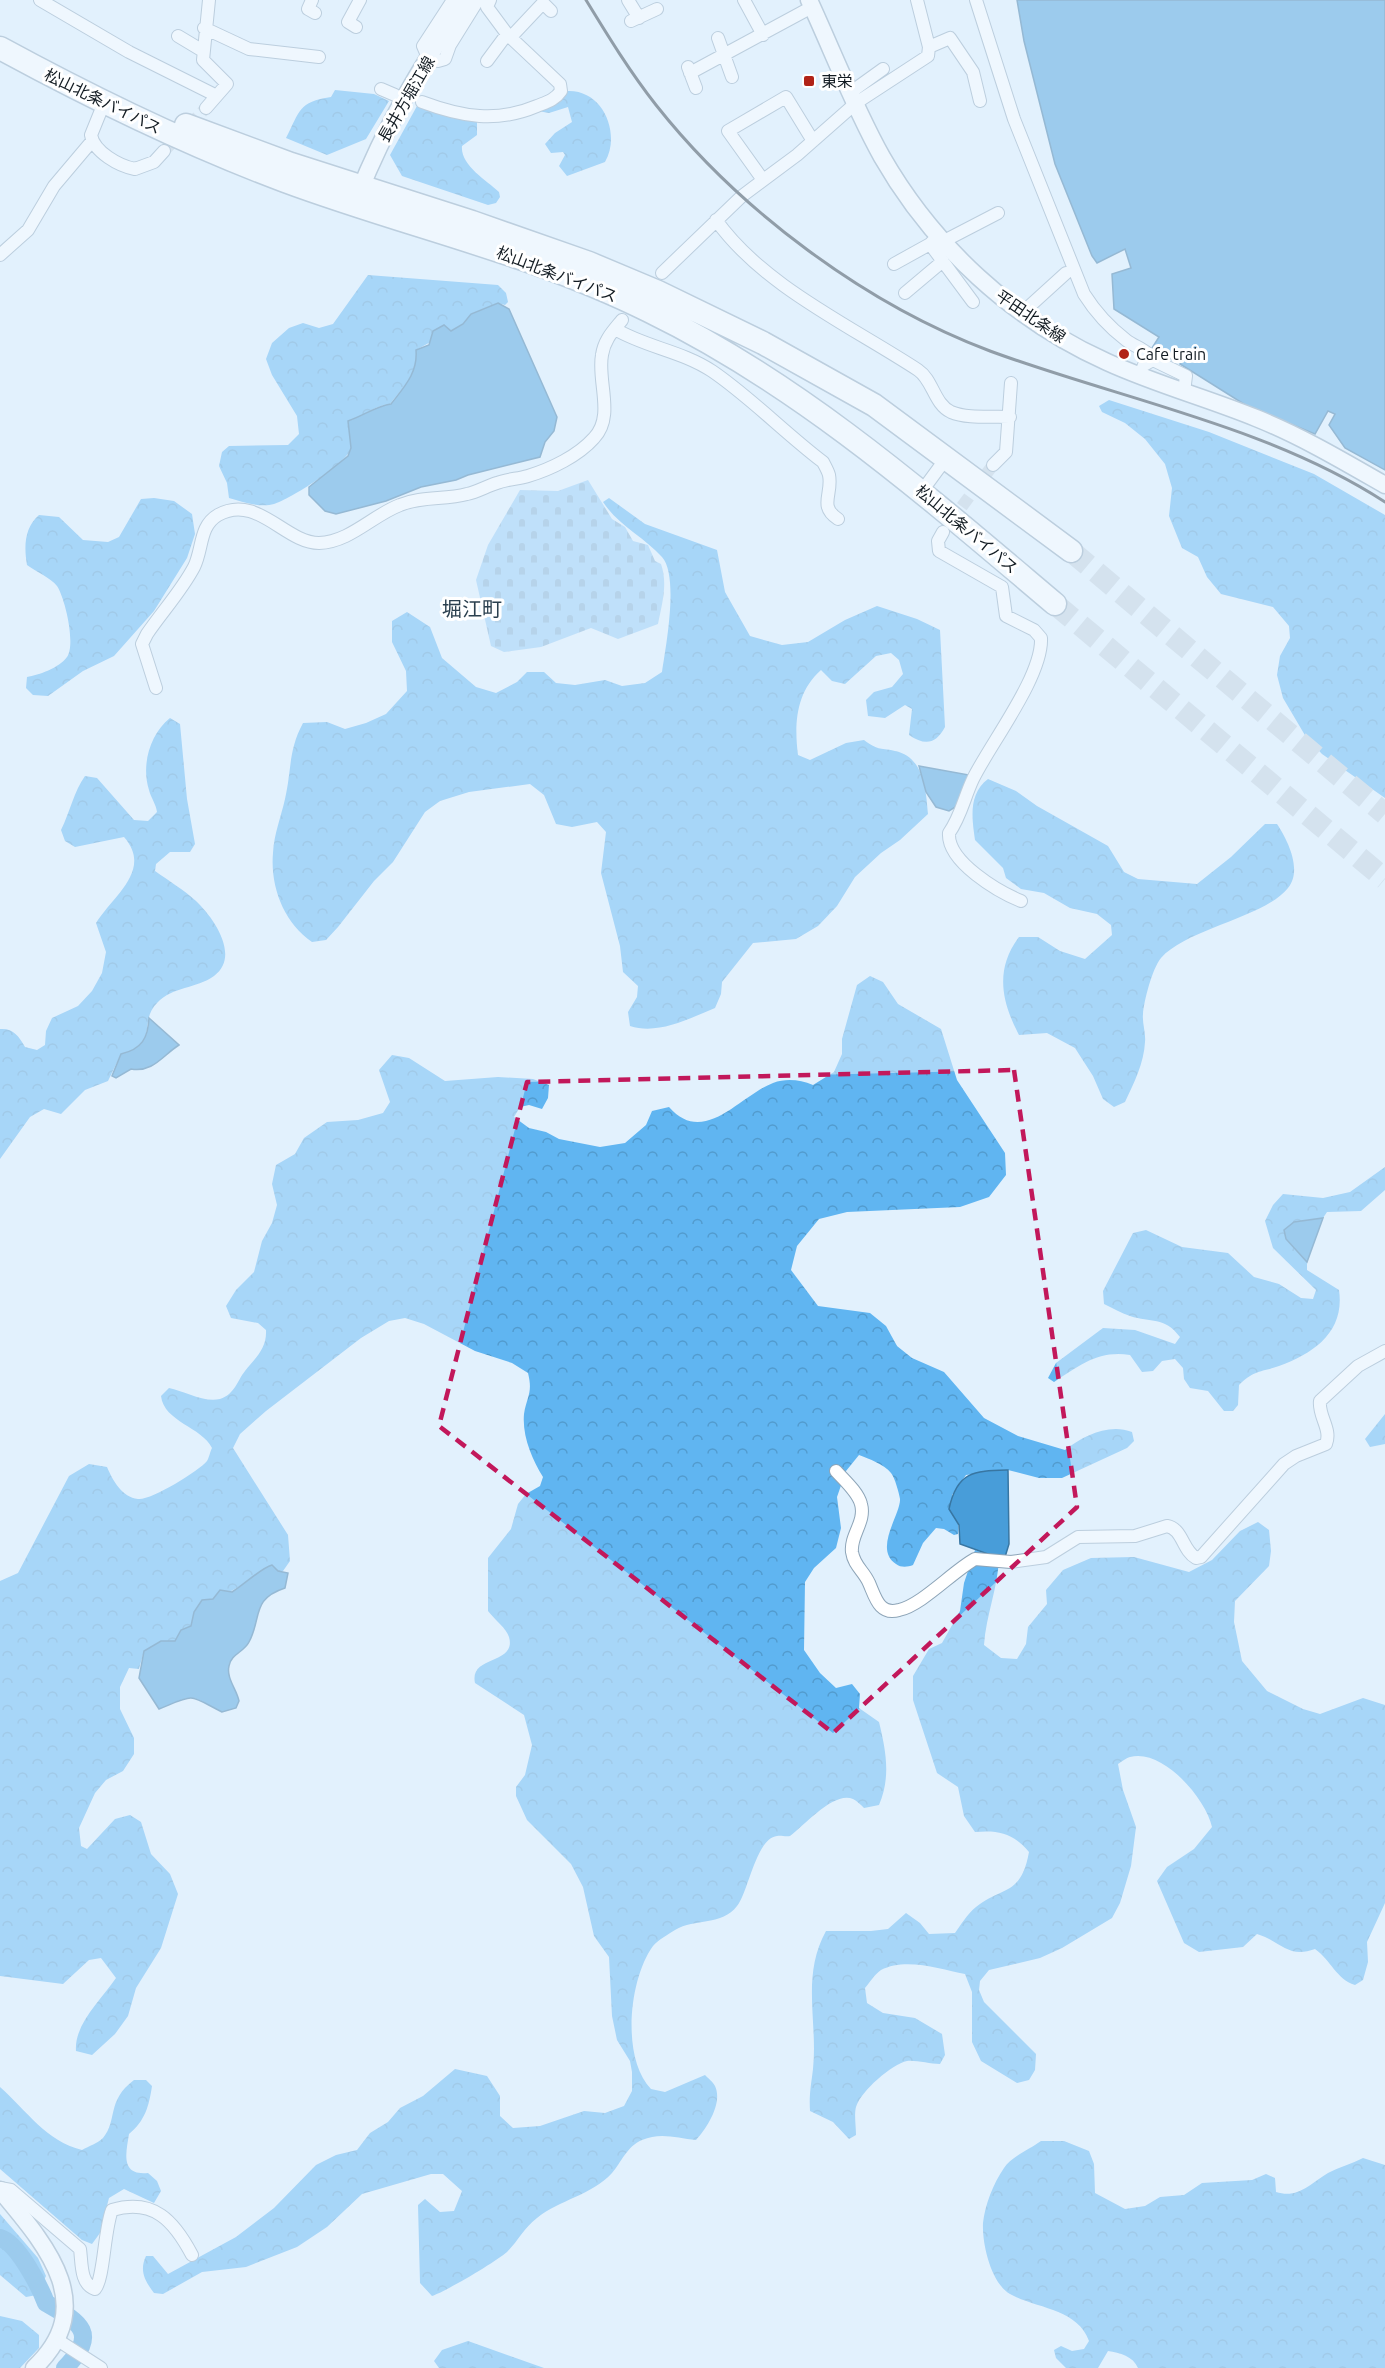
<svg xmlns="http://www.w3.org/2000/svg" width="1385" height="2368" font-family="Ubuntu,'Noto Sans JP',sans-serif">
  <defs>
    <pattern id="forest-crowns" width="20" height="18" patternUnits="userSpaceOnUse" patternTransform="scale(1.5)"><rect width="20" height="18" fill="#60b5f1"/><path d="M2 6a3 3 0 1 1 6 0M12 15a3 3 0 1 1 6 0" fill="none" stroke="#529bce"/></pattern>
    <pattern id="cemetery-stones" width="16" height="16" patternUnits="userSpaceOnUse" patternTransform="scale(1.5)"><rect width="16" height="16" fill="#96ccf5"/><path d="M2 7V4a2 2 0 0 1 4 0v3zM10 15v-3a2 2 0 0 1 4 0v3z" fill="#80afd2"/></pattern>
  </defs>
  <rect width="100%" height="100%" fill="#e2f1fd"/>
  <path fill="url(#forest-crowns)" d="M335,90L374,94L389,101L366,139L327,155L286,138C300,111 298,102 331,97Z
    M568,91C604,90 621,135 605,162L567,176L559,166L565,155L563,152L551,153L545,144L555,133L572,122L568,107L549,113L538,111Z
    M417,106L477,120V135L462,146C460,165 486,180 499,192L500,197L496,203L488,205L402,176L390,155Z
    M368,275L498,285L506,293L508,302L505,305L498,303L471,314L463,324L416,350C418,373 404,387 390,404C376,405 363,416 348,421C349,429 353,440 351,448C349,462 289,500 274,504C261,508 242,502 229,498L227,483L219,466L222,452L229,446L288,445L299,434L297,416L272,375L266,359L272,343L289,328L303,323L319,328L333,324Z
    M1109,400L1209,432L1314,474L1385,515V798L1322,754L1306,737L1283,698L1277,675L1280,656L1290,638L1289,626L1273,607L1221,594L1207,577L1198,557L1182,548L1169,516L1172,488L1165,464L1145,439L1125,423L1102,412L1099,406Z
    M154,498L174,501L192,514L195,534L187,558L154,611L114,656L83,671L48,696L33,695L26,688L27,677C39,675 59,668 67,657C76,644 65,598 57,586C51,578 35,571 27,565C24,547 24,528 39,515L59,517L83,540L108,542L119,537L141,499Z
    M609,498L645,524L717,550L725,592L750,636L782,645L808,642L845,620L877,606L917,619L940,630L945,727C936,744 925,746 909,735L912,709L905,705L885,718L868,716L866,700L874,692L892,687L903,674L899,660L891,653L876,656L845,684L832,681L821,670C796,692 794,724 798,755L810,760L846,743L864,740C879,751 878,747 895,751C924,757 926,790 928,814L900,840L881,853L855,877L837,906L818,926L796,939L753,943L722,982L721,994L715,1008C688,1019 658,1035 630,1026L628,1012L637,997L638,986L623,972L620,946L601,873L606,832L597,822L572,827L556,824L544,795L530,784L469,792L440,801L425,812L393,862L374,881L338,927L326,940L312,942C284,923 270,887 273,853C274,834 281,817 285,799C292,769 288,751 303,723L327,722L345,729L366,723L386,714L407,691L406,671L392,642V621L407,612L430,627L442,658L476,687L496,693L517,682L527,672H544L556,683L575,685L605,680L622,686L645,683L662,672C666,646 679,576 662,557C644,537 618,525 603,502Z
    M170,718L180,724L187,799L195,844L190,852H170L156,864L155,871C169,881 184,890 196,901C213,917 241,956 214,976C196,989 173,986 157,1003C138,1022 160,1044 121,1054L108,1081L85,1090L61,1114L44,1109L30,1117L0,1159V1029C13,1028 19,1036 25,1047L37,1050L45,1045L46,1031L52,1018L78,1006L92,991L102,973L106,952L96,923C113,896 153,870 124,837L75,847L65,841L61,830C70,812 74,791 85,776L97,778L134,820L148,821L157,812C156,804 151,798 149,790C141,765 150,734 170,718Z
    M988,779L1016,791L1037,806L1108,846L1124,872L1138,879L1197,884L1231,857L1265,824H1277C1287,839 1303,870 1288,888C1264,918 1188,928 1161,958C1152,969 1144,1001 1143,1014C1142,1023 1146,1033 1145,1042C1144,1063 1134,1083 1125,1102L1114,1107L1103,1099L1093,1076L1075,1048L1047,1033L1019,1035C1001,1001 995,969 1019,937H1038L1060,951L1085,959L1112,935L1111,925L1097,914L1070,908L1044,893L1021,889L1006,878L1003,868L975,840C972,819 968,794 988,779Z
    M870,976L883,982L898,1004L941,1029L957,1080L1005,1153L1006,1175L989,1197L960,1207L847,1212L819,1219L797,1246L791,1270L818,1306L870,1313L886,1326L897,1346L912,1358L944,1372L984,1418L1018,1436L1065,1450C1083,1436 1109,1423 1132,1432L1134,1441L1127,1448L1062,1478H1039L1008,1470L966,1475L952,1495C953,1508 960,1521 958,1534L954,1535L944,1529L936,1528L923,1543L913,1565C908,1567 901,1568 896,1564C873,1549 901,1514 900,1499C899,1493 895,1478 891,1473C884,1464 869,1459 859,1455L846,1471L837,1497L841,1528L836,1548L814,1568L805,1582L804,1650L820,1673L836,1688L852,1684L860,1694L859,1708L879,1722C886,1751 891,1777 879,1805L864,1808C861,1805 857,1801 853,1799C834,1791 805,1825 790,1836C785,1837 781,1835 777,1836C756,1838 748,1893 737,1906C722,1926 695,1918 675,1930C669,1934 658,1940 653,1946C629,1979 621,2058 651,2089L665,2092L705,2075C708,2078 713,2082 715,2086C723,2103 707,2128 696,2140C677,2138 660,2132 642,2140C627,2146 621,2163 612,2173C592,2195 559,2200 537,2218C524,2228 518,2241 507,2252C497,2261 445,2292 432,2296L420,2283L418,2205L425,2199L440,2212L454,2211L462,2191L443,2174H431L362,2194L327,2227L297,2247L246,2267L202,2272L163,2294L154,2293C145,2281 139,2271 146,2256H153L168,2274L236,2237L274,2208L316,2165L336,2155L357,2150L370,2133L388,2122L400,2108L423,2096L455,2069L487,2076L500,2096V2116L513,2128L540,2126L584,2111L605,2113L624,2106L632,2091V2072L630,2061L617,2040L612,2016L609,1957L594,1936L583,1887L571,1864L527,1820L516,1796V1787L525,1775L532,1745L524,1715L475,1683C469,1655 517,1665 509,1637C507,1629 494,1619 488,1611V1558L511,1529L518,1504L526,1494L540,1486L543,1477C532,1459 522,1436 524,1414C527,1396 533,1393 528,1373L512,1363L475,1351L424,1324L405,1318L389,1321L361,1338L266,1411L240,1434L233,1448L288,1535L290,1561L283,1571L256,1577L194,1612L191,1626L181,1630L175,1641L144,1651L139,1669L129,1668L120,1687V1709L134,1738V1754L123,1771L106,1780L95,1793L79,1828L81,1846L87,1849L115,1819L130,1815L141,1822L151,1854L170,1874L178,1894L161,1948L136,1988L128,2016L115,2034L92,2055L76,2051C74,2024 101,2000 116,1978L101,1958L89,1960L63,1984L0,1976V1581L18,1573L69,1476L89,1464L107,1467C113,1481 122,1497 138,1499C150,1501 199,1471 207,1461C209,1458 210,1452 212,1448C202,1427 164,1422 161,1396L169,1388C184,1391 204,1403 220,1399C235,1394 237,1381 245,1371C255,1358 267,1349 266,1330L258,1323L231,1318L226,1306L236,1290L254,1272L262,1241L272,1223L277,1205L272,1184L276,1165L295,1154L304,1138L327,1122L358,1120L383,1113L390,1102L379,1070L392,1055L409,1058L445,1081L498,1077L533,1079L549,1085L548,1098L542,1109L529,1105L520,1107L514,1117L529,1128L546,1132L559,1139L600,1147L625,1143L646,1125L652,1111L669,1107C704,1147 739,1096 773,1083C787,1078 800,1080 813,1085L834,1072L842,1054V1039L857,985Z
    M1385,1167V1190L1361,1211L1327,1212L1323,1218L1294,1222L1287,1239L1307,1262V1270L1339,1290C1345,1331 1315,1353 1279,1366C1261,1372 1254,1370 1239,1385L1238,1405L1233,1411H1224L1208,1391L1190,1388L1184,1379L1183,1368L1175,1359L1162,1361L1153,1371L1142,1372L1130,1355C1099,1350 1080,1365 1054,1382L1048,1378L1056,1363L1103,1328L1135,1330L1175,1344L1180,1337C1164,1316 1151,1323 1130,1316C1121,1313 1113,1308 1104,1304L1103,1291L1133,1233L1146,1230L1182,1247L1228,1253L1254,1277L1279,1284L1301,1298L1313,1299L1316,1290L1273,1248L1265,1221L1273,1205L1283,1194L1323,1198L1350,1192Z
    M1385,1414V1444L1370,1447L1365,1439Z
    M1258,1522L1269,1530L1271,1551L1269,1566L1235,1601L1234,1622L1242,1661L1267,1691L1303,1709L1320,1714L1363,1698L1385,1705V1903L1367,1942L1368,1962L1363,1980L1355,1985C1336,1979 1331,1960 1315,1949C1288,1959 1281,1941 1257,1934L1243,1947L1199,1952L1184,1943L1157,1881L1167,1867L1194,1849L1212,1827C1206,1799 1163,1748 1130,1757C1126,1758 1121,1762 1118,1764L1123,1790L1136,1827L1131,1866L1120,1903L1112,1918L1062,1948L1040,1958L989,1970L980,1981L979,1990L984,2002L1036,2054L1035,2070L1029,2080L1017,2083L981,2061L972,2042V1992L965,1974C941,1969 905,1957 881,1970C875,1974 870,1982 865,1988L867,2003L883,2013L915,2018L942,2034L945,2055L940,2064C930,2064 916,2060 907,2061C892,2064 861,2091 856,2107C854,2114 856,2126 856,2135L849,2139L833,2122L810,2111C809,2094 811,2086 813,2069C818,2022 801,1976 826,1931H871L888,1929L906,1913L920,1923L929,1934L955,1933C961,1925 967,1914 976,1907C1003,1886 1021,1896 1029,1852C1013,1833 999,1830 975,1832L964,1816L958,1787L937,1773L913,1700V1676L929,1649L942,1643L960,1611L964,1583L975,1550L999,1558C998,1588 986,1615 984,1645L1001,1658L1017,1659L1026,1644L1028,1627L1047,1604L1046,1590L1063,1570L1091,1558L1134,1557L1189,1572L1212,1560L1240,1531Z
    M134,2080H146L152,2086C149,2106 145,2121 129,2134C126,2153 120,2176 148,2173L157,2181L161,2191L154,2203L124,2189L109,2198L100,2233L92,2244L82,2240L0,2169V2087C27,2111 46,2141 82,2150C89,2146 98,2143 103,2138C118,2120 106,2101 134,2080Z
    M1041,2141H1064L1089,2151L1094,2164L1095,2193L1125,2209L1145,2206L1160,2197L1184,2195L1202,2183L1252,2180L1266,2174L1275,2178L1276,2192C1298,2199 1310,2184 1328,2173C1339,2167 1352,2164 1363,2158L1385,2165V2368H1138C1133,2356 1120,2353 1108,2351L1098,2368H1066L1056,2358L1054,2350L1061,2346L1072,2351L1084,2349L1089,2341C1077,2308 1037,2309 1010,2294C991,2283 982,2244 983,2223C985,2205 993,2184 1004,2168C1011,2157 1030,2149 1041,2141Z
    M0,2214L38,2258L46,2276L37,2295L26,2297L0,2275Z
    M0,2316L22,2321L39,2335V2348L20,2368H0Z
    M468,2341L544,2368H439L434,2361L442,2350Z"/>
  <path fill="url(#cemetery-stones)" d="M588,480L612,519L625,527L633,541L648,545L655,561L661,564C668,584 662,604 658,624L618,639L591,628L541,647L504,652L491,646L476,580L488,545L520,490L558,491Z"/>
  <path fill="#489dd9" stroke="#3876a2" stroke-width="1.5" d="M1017,0H1385V470L1345,448L1329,425L1335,414L1328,411L1315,434L1247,406L1180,364L1187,352L1179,351L1174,361L1152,348L1159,337L1114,309L1112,274L1131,268L1125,249L1097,263L1092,256L1055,164L1024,41Z
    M498,303L509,309L557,417L554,431L545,442L540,457L468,475L456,480L421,487L386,501L336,514L325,511L309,495V487L348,456L351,448L348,421C363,416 376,406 391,404C404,387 418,373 416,350L429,345L433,331L444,325L451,331L463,324L471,314Z
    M919,766L969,775L960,804L949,811L936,807L926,792Z
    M149,1018L179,1045C163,1055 153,1073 131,1069L116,1078L112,1076L121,1054C142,1049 148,1038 149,1018Z
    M1323,1218L1307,1262L1286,1239L1284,1230L1294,1222Z
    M1008,1470L1009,1544L1005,1557L999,1558L960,1544L959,1525L949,1509C957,1471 974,1471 1008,1470Z
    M272,1565L278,1571L288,1573L285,1588C251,1599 262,1618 249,1642C244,1652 231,1654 229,1666C226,1678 237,1690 239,1701L236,1708L222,1712C187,1694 196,1694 159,1709L139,1678L144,1651L161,1641H175L181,1630L191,1626L194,1612L202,1600L213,1599L220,1590L232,1592C245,1584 261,1568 272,1565Z"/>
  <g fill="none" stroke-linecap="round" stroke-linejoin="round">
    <path stroke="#489dd9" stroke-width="18" d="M0,2238C18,2243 40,2287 46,2303C79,2322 100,2332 65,2368"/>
    <path stroke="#c3d1dc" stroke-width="12" stroke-dasharray="12 6" stroke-linecap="butt" d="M164,151L206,108
      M951,521L993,465"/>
    <path stroke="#c3d1dc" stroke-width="22" stroke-dasharray="22 11" stroke-linecap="butt" d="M1071,551L1385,814
      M1055,604L1385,879"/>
    <defs>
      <path id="street" d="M40,0L129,52L215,95
        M312,0L308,9L315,13
        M453,0L423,46L426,53L438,61L445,59L450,45L478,0
        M628,0L639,18
        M744,0L763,35
        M976,0L1014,119L1084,294C1096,313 1109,327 1126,340C1135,347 1148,350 1153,360
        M631,21L657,9
        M356,27L348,22L360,0
        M204,28L249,49L319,57
        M178,36L203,51
        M510,38L543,3L551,11
        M718,38L732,77
        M929,47L950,38L973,72L980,101
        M487,61L507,34
        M688,67L696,88
        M690,73L812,7
        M381,89L395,95
        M851,92L883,69
        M422,102C462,117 497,123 537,106C547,102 555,100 561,91L560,84L507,34L487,7L490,0
        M104,103L91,135C94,152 119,166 135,169L154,162L164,151
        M206,108L227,84L203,60L209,0
        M763,180L728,131L786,97L813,141
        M716,220C763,286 851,326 918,370C933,380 934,404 951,412C967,419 992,416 1010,417
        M939,235L930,244L973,302
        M944,241L998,213
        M0,255L28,230L54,186L92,141
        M894,264L930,244
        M662,273L742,196L797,155L856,103L928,56L929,47L917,0
        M905,293L943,261
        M1022,313L1066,273
        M615,329C645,347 682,351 712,371C749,396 786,434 823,462C825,466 828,471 829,475C833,494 818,506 838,519
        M1140,375L1144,365L1153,360L1186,376L1184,392
        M993,465L1006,452L1011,383
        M922,491L947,457
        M943,532L938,541L939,551L1002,587L1006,616L1034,630L1041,638C1043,676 990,744 973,779C964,798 961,816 949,833C947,862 999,892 1021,901
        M156,688L142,644L147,634C162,612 182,590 194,567C203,549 199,526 218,515C257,493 285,543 319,543C350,542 373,515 400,505C422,496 445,500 467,494C477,492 487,486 497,483C507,479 518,479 528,476C551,469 578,456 594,438C615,416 597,381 602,355C604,340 613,331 622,320
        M836,1471C844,1480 858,1492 861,1504C866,1522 850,1535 852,1552C854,1566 864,1571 869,1583C875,1596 879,1616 899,1610C922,1605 953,1571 975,1559L1011,1562L1046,1557L1078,1537L1135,1536L1167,1526C1183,1529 1182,1550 1196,1558L1201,1557L1284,1464L1296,1456L1326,1444C1332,1429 1318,1416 1320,1401L1358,1366L1385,1351
        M0,2188L11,2190L80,2249C82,2263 80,2284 95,2289C104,2279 104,2230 112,2210C154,2198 174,2221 192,2255
        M56,2339L101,2368"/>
      <path id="secondary" d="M809,0C833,52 854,107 882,157C933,246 1013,320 1107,362C1155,384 1207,398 1256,418C1301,436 1343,461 1385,485
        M358,195C385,127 424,60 467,0
        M0,2190C44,2243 101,2305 34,2368"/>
      <path id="highway" d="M0,48C92,98 186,144 285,181C406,226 533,253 649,311C801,385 927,496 1055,604
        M186,125L291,164L472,222L589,263L658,292L763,343L874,405L1071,551"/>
    </defs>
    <use href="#street" stroke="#8ea5b8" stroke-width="14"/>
    <use href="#secondary" stroke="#8ea5b8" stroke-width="19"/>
    <use href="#highway" stroke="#8ea5b8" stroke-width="25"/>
    <use href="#street" stroke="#fff" stroke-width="12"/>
    <use href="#secondary" stroke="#fff" stroke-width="16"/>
    <use href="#highway" stroke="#fff" stroke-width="22"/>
    <path stroke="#2e3840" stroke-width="3" d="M586,0C608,36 630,72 656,105C739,210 865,304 990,351C1120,399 1268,426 1385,502"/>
  </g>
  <path d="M0 0H1385V2368H0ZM1014,1070L1077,1507L833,1733L439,1426L527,1082Z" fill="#e2f1fd" fill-opacity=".55" fill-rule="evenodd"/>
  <path fill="none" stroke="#c2185b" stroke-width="4.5" stroke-dasharray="12 8" stroke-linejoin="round" d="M1014,1070L1077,1507L833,1733L439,1426L527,1082Z"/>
  <g fill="#b12317" stroke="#fff" stroke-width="2">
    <rect x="803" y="75" width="12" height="12" rx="3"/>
    <circle cx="1124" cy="354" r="6"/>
  </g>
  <g text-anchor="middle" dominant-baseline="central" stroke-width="6" stroke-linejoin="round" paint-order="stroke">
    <g font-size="16" fill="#121b22" stroke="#fff" text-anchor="start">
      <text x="821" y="81">東栄</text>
      <text x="1136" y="354">Cafe train</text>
    </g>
    <g font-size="16" fill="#121b22" stroke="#fff">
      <text transform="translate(406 99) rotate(-60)">長井方堀江線</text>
      <text transform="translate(103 101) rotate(26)">松山北条バイパス</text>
      <text transform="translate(557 274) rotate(21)">松山北条バイパス</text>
      <text transform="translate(1031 316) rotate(34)">平田北条線</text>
      <text transform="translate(967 529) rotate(40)">松山北条バイパス</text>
    </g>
    <g font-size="20" fill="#2b404f" stroke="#fff">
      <text x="472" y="608">堀江町</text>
    </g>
  </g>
</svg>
